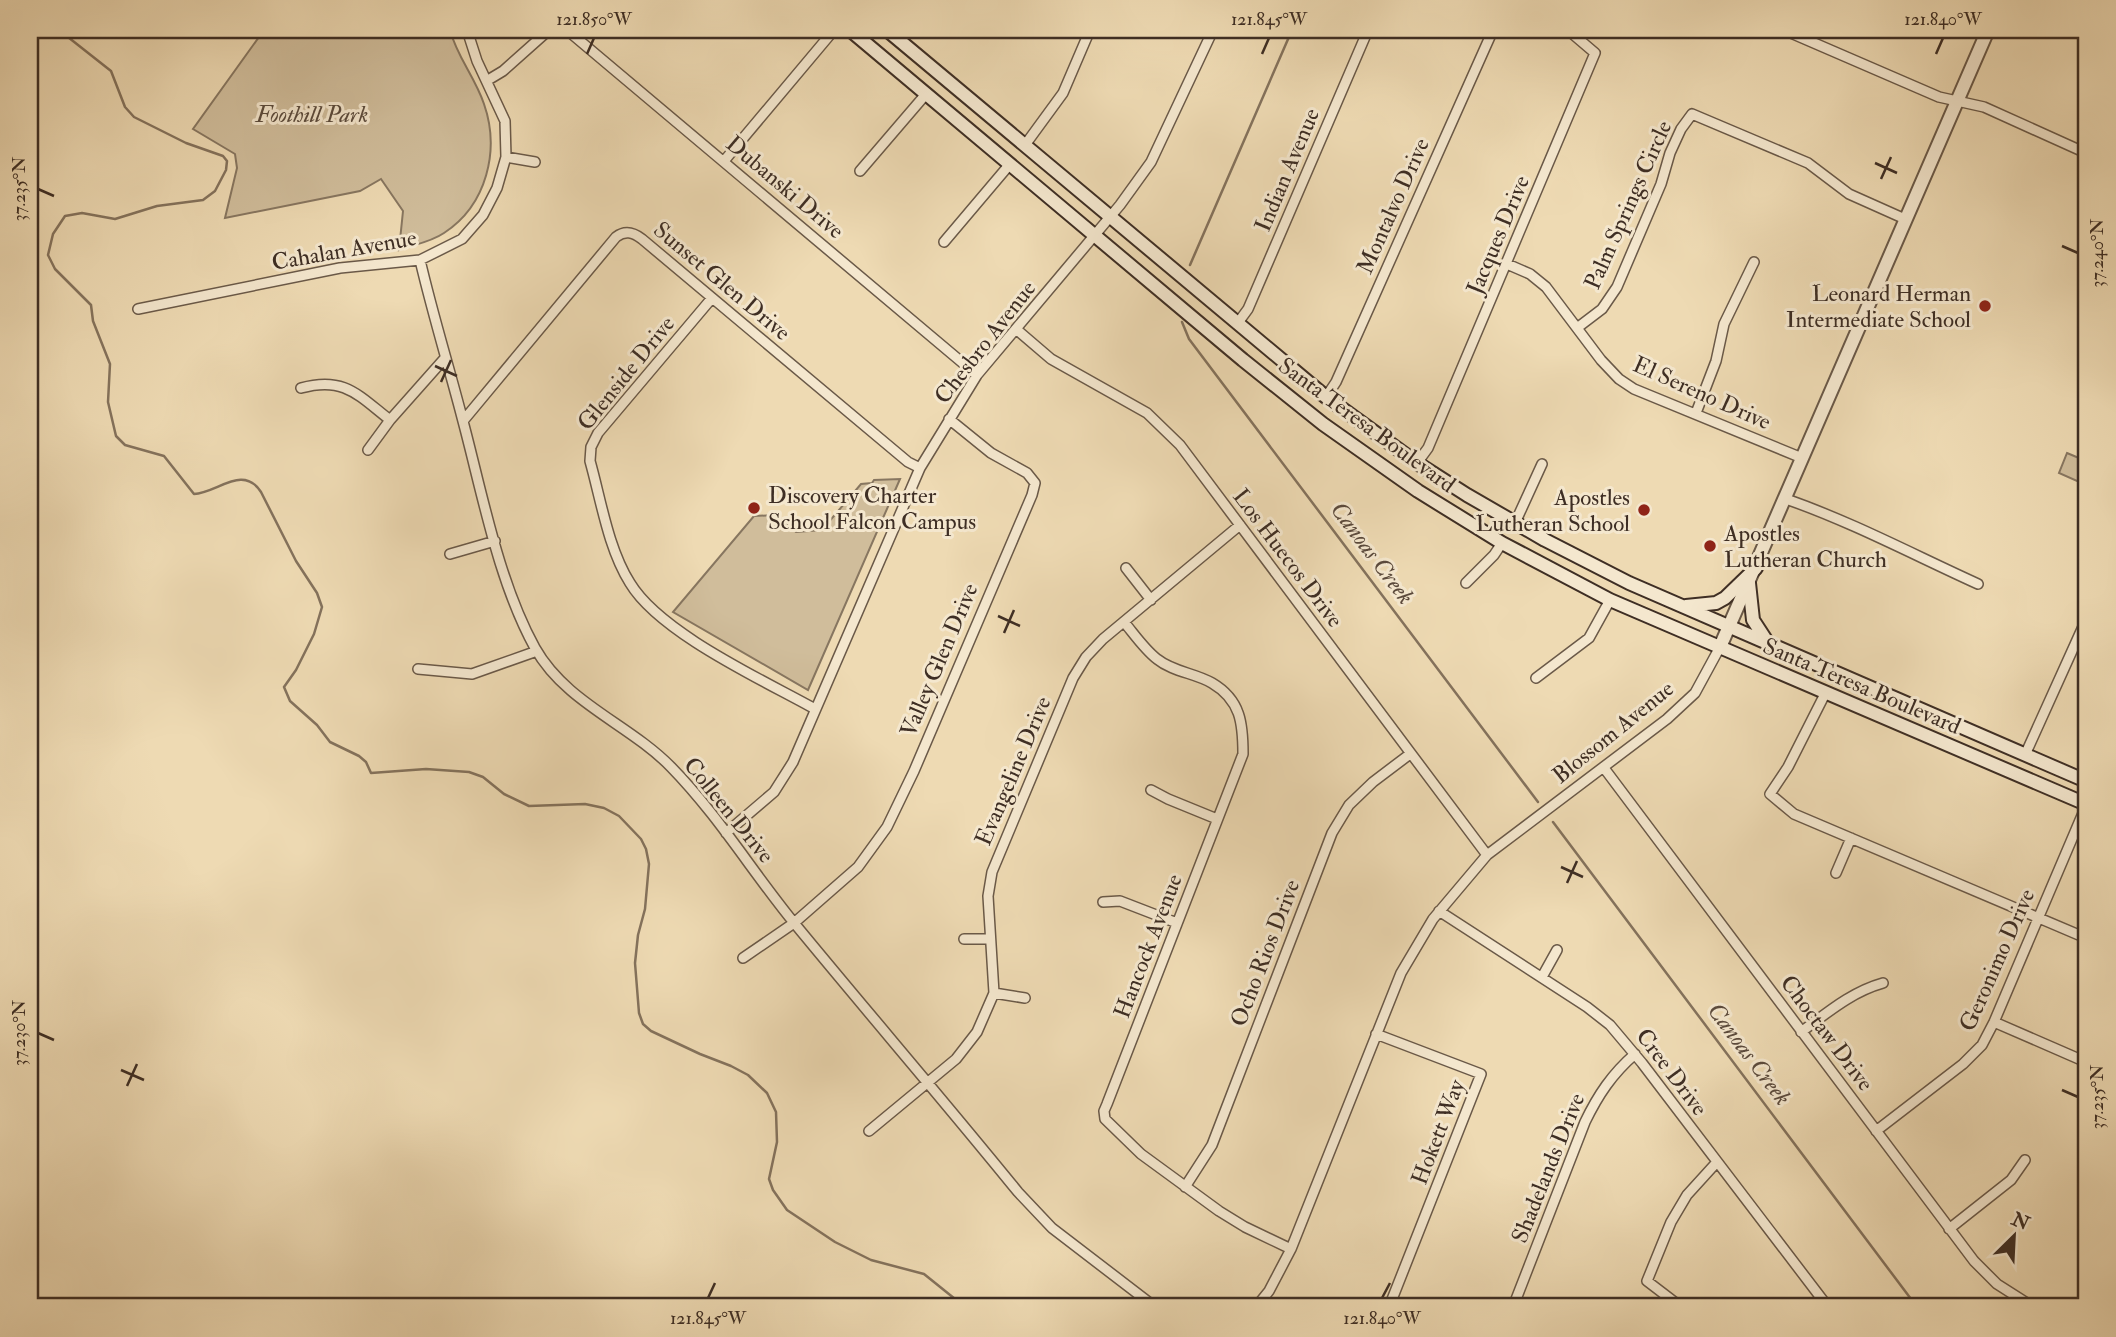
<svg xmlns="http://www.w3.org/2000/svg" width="2116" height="1337" font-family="'IM FELL Double Pica',serif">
  <rect width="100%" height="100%" fill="#eedab3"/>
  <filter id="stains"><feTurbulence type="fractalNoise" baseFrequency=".00286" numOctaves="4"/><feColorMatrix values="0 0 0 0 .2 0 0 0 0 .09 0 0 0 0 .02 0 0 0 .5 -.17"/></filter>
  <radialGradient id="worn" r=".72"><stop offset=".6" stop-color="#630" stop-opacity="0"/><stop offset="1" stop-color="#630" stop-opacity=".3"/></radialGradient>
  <path fill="#d0bd9b" stroke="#877660" stroke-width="2" d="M264,30H450C457,57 475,77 484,104C500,150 487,205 444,233C431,242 413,245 399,250L403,211L381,179L360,191L225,218L237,168L235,154L193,129Z
    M2067,453L2086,461V485L2059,473Z
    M900,479L808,690L673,612L754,516L776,515L796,532L822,530L861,484L872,483L874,480Z"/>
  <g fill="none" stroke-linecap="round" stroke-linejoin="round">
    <path stroke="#84725c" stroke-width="2.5" d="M59,30L111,71L125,107L134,117L186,143L223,156L227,161L226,170L215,191L203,200L157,206L115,219L82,213L65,216L53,234L48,255L55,269L91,305L93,321L110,364L108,402L116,436L125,445L164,456L194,494C217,493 243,464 261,492L296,561L317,593L322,607L314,634L296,670L284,687L290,701L317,725L330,742L359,756L366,762L371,773L426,769L469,772L483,777L504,794L529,806L585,804L604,808L619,816L641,839L646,849L649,864L645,909L638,935L635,963L639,1013L643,1024L651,1031L700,1054L731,1066L748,1075L767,1093L776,1112L777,1142L769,1179L773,1190L787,1210L835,1242L871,1260L924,1274L965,1307
      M1190,265L1292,30
      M1182,322L1189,339L1538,802
      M1553,822L1917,1307"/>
    <defs>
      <path id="minor" d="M567,30L977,375
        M1784,30L1939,97L1984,107L2086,153
        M488,80L503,71L549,30
        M1025,145L1063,93L1090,30
        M506,157L535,162
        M724,161L834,30
        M860,171L926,94
        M944,242L1010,164
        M420,260C433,316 450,370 464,425C483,497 499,583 535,648C566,703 629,724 671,767C718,815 753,873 795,924C869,1014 945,1102 1018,1192L1052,1228L1155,1307
        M1507,264L1530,274L1546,287L1601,360L1619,379L1634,389L1802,458
        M712,298L598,433L591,447L590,461C601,500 608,548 630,583C660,633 763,680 815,709
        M138,309L340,268L420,260L462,239L483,215L497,188L506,157L505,121L477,61L467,30
        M1237,324L1248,309L1368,30
        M1577,328L1602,309L1617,287L1661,184L1670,153L1681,129L1692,114L1808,163L1849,194L1905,219
        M1016,329L1051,359L1147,413L1180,445L1487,855
        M301,388C344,376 358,395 390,420
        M1326,397L1336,382L1493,30
        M1696,413L1716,361L1724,324L1754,262
        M463,421L616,237C625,230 633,232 642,239L908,462L920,468
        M368,450L390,420L445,358
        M1417,463L1428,448L1595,53L1568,30
        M1786,499C1852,522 1914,555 1978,584
        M1515,523L1542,464
        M450,554L495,541
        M1126,568L1151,600
        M1466,583L1494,555L1502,543
        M1124,622C1134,634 1145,650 1157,659C1173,672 1195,673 1212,683C1241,700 1243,724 1243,754L1107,1104L1104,1111L1105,1119L1141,1154L1219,1211L1245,1227L1291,1249
        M418,669L472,674L537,651
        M1536,678L1589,638L1610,600
        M1826,692L1788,767L1770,794L1794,814L2086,938
        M2025,755L2086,620
        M1604,768L1974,1261L1997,1284L2033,1307
        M1151,790L1168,799L1217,819
        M726,833L774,792L793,762L920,468L977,375L1120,205L1151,162L1213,30
        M1836,873L1851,838
        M1103,902L1120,901L1177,923
        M1439,911L1587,1007L1610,1025L1642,1063L1828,1307
        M964,939H989
        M743,958L794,923L858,867L887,827L914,771L1032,495L1035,483L1027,473L991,453L949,419
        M1542,977L1557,950
        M994,993L1025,998
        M1994,1022L2086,1062
        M1801,1032C1827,1013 1851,992 1883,983
        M1376,1034L1481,1074L1389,1307
        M869,1131L956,1059L977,1032L994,993L988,896L992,872L1073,678L1086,657L1103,639L1240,525
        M1876,1131L1963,1064L1982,1045L1994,1022L2086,806
        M1185,1187L1212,1145L1332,833L1349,805L1373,782L1410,754
        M1949,1229L2011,1180L2025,1160
        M1256,1307L1269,1291L1291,1249L1401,973L1433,919L1487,855L1667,719L1695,693L1720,647
        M1513,1307L1585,1122C1598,1095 1612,1074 1635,1054
        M1681,1307L1647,1281L1671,1222L1687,1195L1717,1162"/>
      <path id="tertiary" d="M1720,647L1988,30"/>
      <path id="secondary" d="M850,30L1243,360L1323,424L1418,491L1502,543L1610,600L2086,804
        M887,30L1326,397L1417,463L1467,495L1545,540L1629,583L2086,781
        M1749,583L1753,620L1768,643
        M1686,606L1716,603L1725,598L1756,568"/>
    </defs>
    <use href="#minor" stroke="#6a5948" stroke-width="12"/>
    <use href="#tertiary" stroke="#6a5948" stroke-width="16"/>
    <use href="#secondary" stroke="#3e2e24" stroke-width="16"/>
    <use href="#minor" stroke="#f4e7ce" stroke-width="9"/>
    <use href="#tertiary" stroke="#f4e7ce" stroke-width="12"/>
    <use href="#secondary" stroke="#f4e7ce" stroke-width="12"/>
  </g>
  <path fill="none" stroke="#3e2e24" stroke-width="2.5" d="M587,54L594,38M1262,54L1269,38M1936,54L1943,38M1875,163L1897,173M1881,179L1891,157M38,189L54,196M2062,246L2078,253M435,366L457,376M441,382L451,360M998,616L1020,626M1004,633L1014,610M1561,867L1583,877M1567,883L1577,861M38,1033L54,1040M121,1070L144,1080M127,1086L137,1064M2062,1090L2078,1097M708,1298L715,1283M1382,1298L1390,1283"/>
  <g fill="#8f2418" stroke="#f4e7ce" stroke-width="2.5">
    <circle cx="1985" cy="306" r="7"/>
    <circle cx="754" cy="508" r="7"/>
    <circle cx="1644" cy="510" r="7"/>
    <circle cx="1710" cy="546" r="7"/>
  </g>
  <g text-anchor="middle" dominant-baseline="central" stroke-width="6" stroke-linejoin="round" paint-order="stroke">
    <g font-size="23" font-style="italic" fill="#5b4b3c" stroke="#f4e7ce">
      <text x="312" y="114">Foothill Park</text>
    </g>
    <g font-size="23" fill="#3e2e24" stroke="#f4e7ce">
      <text transform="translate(1287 170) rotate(-67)">Indian Avenue</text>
      <text transform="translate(785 187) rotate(40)">Dubanski Drive</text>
      <text transform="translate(1628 205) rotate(-66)">Palm Springs Circle</text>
      <text transform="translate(1393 206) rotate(-66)">Montalvo Drive</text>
      <text transform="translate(1498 235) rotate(-67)">Jacques Drive</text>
      <text transform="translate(344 250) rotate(-10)">Cahalan Avenue</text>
      <text transform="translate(722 281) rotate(40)">Sunset Glen Drive</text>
      <text transform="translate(985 342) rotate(-52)">Chesbro Avenue</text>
      <text transform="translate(626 373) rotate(-51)">Glenside Drive</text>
      <text transform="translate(1702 393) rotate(24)">El Sereno Drive</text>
      <text transform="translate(1367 425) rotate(36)">Santa Teresa Boulevard</text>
      <text transform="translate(1288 558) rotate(53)">Los Huecos Drive</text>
      <text transform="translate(939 660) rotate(-67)">Valley Glen Drive</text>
      <text transform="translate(1862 686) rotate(23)">Santa Teresa Boulevard</text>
      <text transform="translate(1613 732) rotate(-39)">Blossom Avenue</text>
      <text transform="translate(1013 771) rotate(-67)">Evangeline Drive</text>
      <text transform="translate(729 810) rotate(51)">Colleen Drive</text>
      <text transform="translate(1148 946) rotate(-69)">Hancock Avenue</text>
      <text transform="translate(1265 953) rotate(-69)">Ocho Rios Drive</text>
      <text transform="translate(1997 960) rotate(-66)">Geronimo Drive</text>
      <text transform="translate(1827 1033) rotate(53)">Choctaw Drive</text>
      <text transform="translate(1672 1072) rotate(53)">Cree Drive</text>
      <text transform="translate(1438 1132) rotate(-69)">Hokett Way</text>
      <text transform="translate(1548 1168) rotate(-68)">Shadelands Drive</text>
    </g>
    <g font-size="23" fill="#3e2e24" stroke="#f4e7ce" text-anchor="end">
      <text x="1971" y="293">Leonard Herman<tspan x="1971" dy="26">Intermediate School</tspan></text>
      <text x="768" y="495" text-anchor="start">Discovery Charter<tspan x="768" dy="26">School Falcon Campus</tspan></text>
      <text x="1630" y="497">Apostles<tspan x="1630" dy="26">Lutheran School</tspan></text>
      <text x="1724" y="533" text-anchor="start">Apostles<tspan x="1724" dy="26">Lutheran Church</tspan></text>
    </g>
    <g font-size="24" font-style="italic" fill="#5b4a3c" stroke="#f4e7ce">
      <text transform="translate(1372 553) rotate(53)">Canoas Creek</text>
      <text transform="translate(1749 1054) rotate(53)">Canoas Creek</text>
    </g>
  </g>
  <rect width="2116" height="1337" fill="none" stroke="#eedab3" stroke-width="77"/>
  <g transform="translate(2014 1236) rotate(24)" stroke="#f4e7ce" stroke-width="5" paint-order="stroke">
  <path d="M0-5L12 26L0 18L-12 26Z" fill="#3e2e24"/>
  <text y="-10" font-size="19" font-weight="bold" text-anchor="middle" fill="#3e2e24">N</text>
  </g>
  <rect x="38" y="38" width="2040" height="1260" fill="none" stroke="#3e2e24" stroke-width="2.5"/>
  <g font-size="18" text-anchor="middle" fill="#3e2e24">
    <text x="594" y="25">121.850°W</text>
    <text x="1269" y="25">121.845°W</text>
    <text x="1943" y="25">121.840°W</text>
    <text transform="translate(19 189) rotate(-90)" y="6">37.235°N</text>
    <text transform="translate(2097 253) rotate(-90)" y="6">37.240°N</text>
    <text transform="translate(19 1033) rotate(-90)" y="6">37.230°N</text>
    <text transform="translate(2097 1097) rotate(-90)" y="6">37.235°N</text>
    <text x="708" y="1324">121.845°W</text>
    <text x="1382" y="1324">121.840°W</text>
  </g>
  <rect width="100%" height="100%" filter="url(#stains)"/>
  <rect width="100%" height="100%" fill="url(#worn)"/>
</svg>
